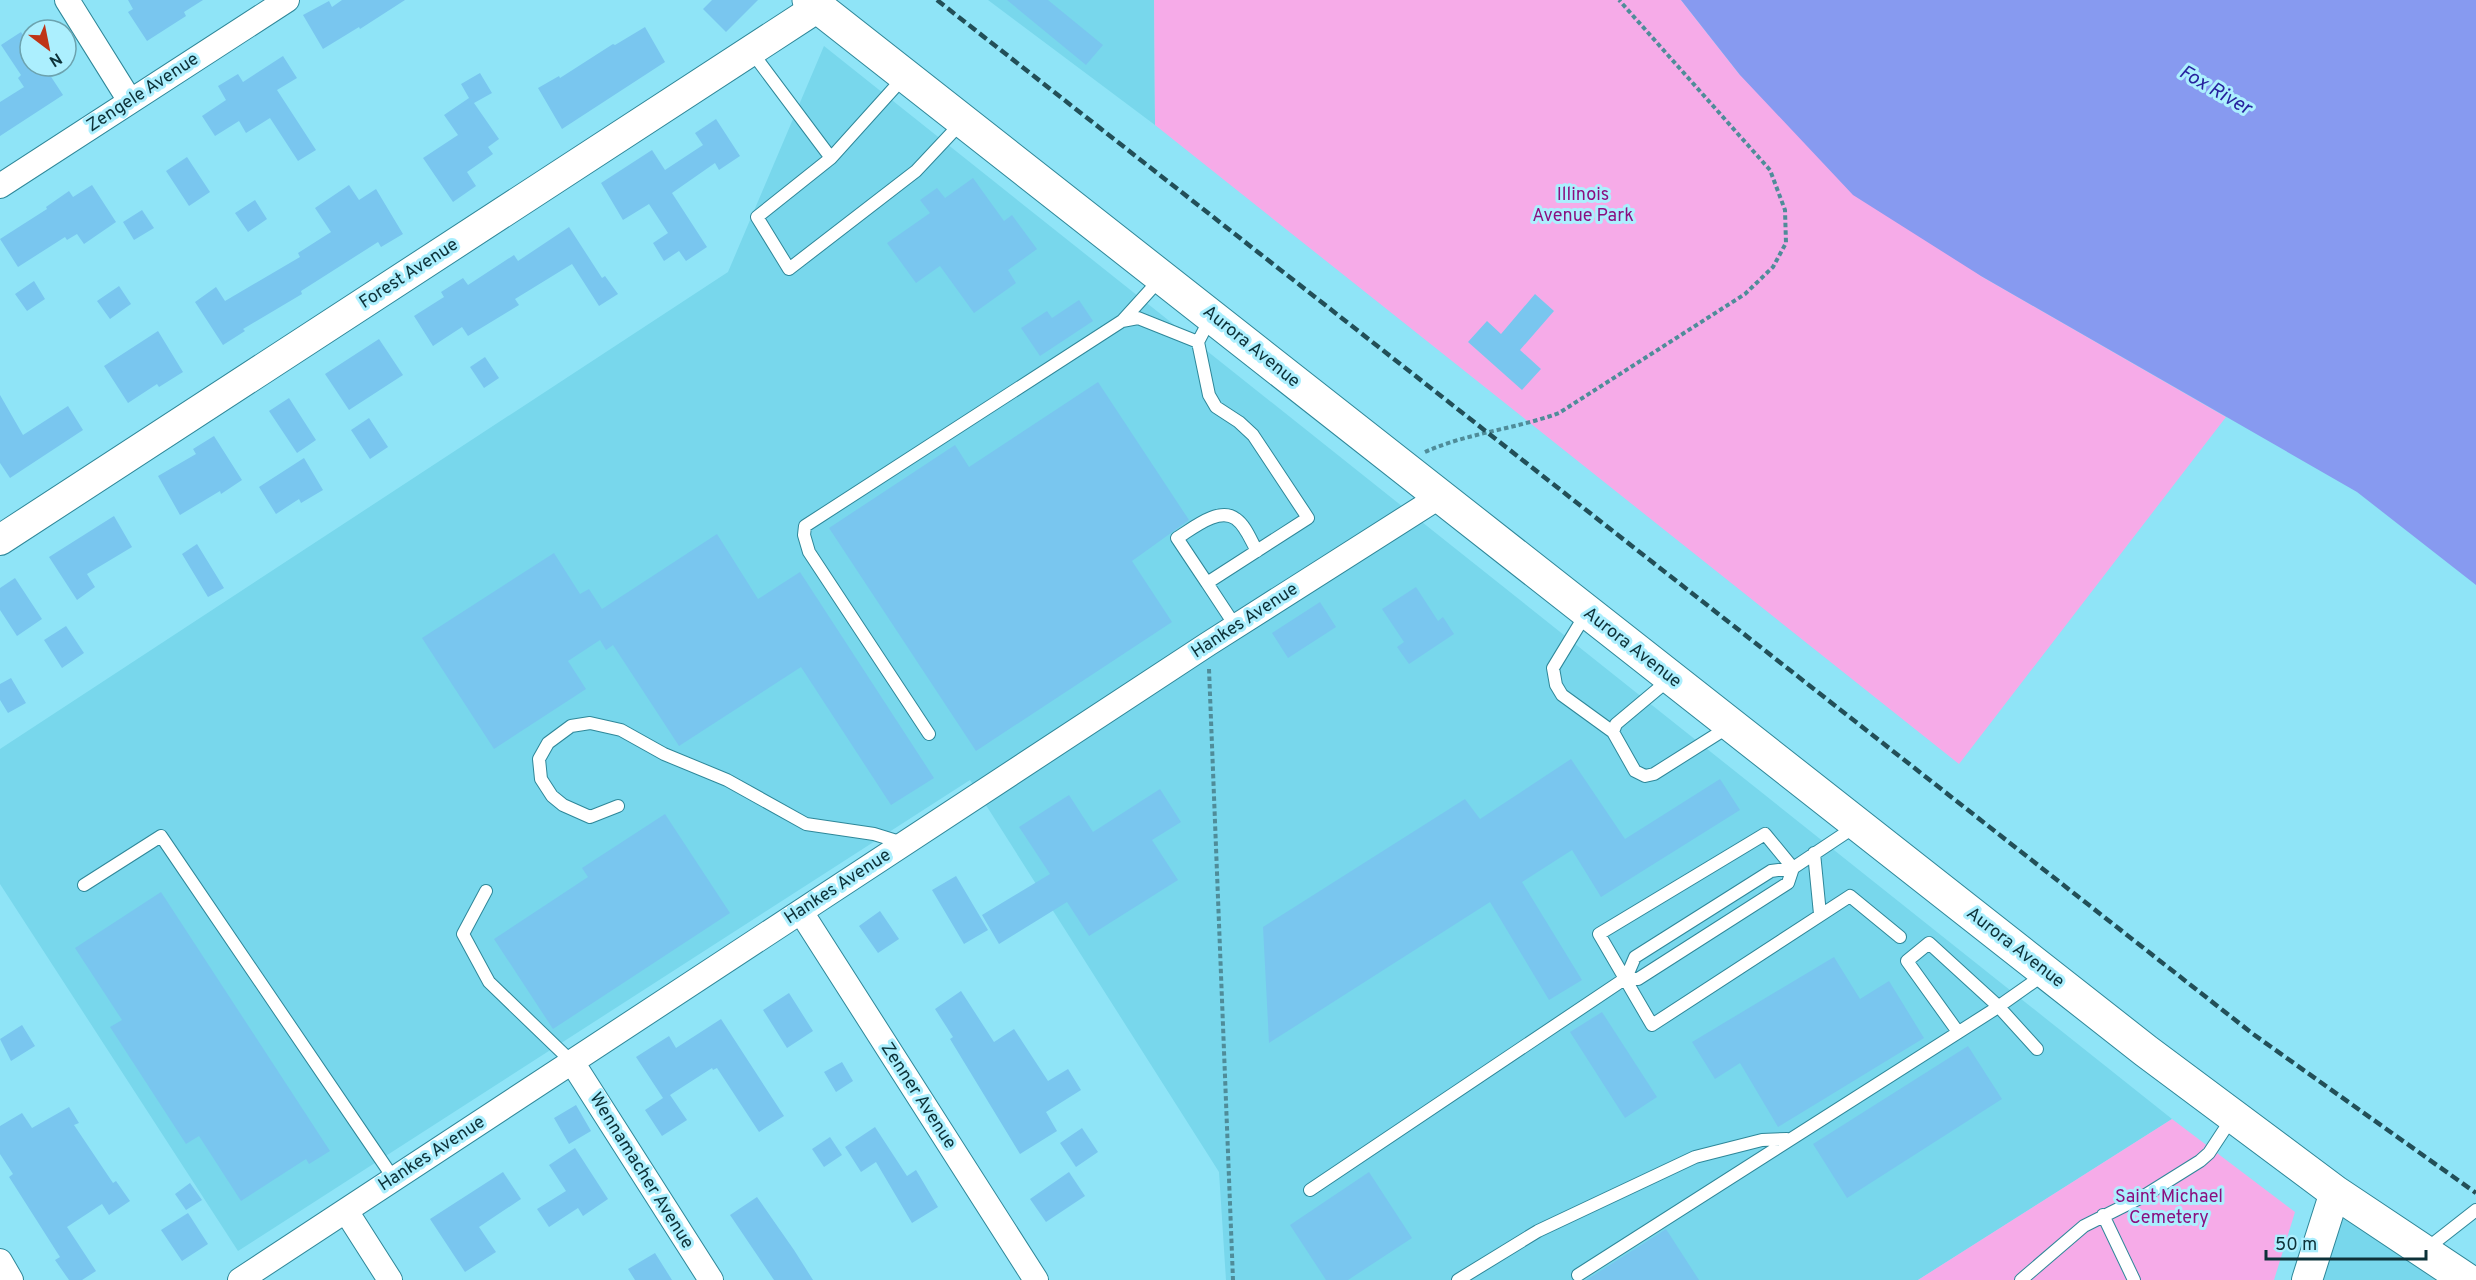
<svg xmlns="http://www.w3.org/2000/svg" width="2476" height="1280" font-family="Overpass,sans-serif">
  <rect width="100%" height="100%" fill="#8fe4f7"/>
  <path fill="#78d7ec" d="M988,0H1154L1155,125Z
    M824,46L1197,343L2172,1119L1918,1280H1226L1219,1172L970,780L238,1251L0,884V749L728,272Z
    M2330,1207L2435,1280H2306Z"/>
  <path fill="#f6abe8" d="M1154,0H1681L1740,75L1981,276L2226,417L1959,764L1155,125Z
    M2172,1119L2295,1212L2274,1280H1918Z"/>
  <path fill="#879af0" d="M1681,0H2476V585L2357,492L1981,276L1853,195L1740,75Z"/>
  <path fill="#79c6ef" d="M128,0H203L184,12L186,16L147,41L128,12L133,9Z
    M342,0H405L360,29L359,27L323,49L303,15L329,1L332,7Z
    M712,0H758L726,32L703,9Z
    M1007,0H1048L1103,45L1086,65Z
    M645,27L665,62L562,129L538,88L559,76L560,78L613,44L615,45Z
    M21,32L30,46V66H44L63,95L0,136V102L24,87L18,78L21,75L1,45Z
    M283,56L297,78L277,90L316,150L298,161L270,118L246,133L239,121L215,136L202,116L226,100L218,86L238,74L243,82Z
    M480,73L492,93L474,103L499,139L488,147L493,154L467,172L476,186L453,202L423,158L458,135L444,115L469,98L461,84Z
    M716,119L740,156L719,170L715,163L672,193L707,247L686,261L679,251L664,261L653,243L668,233L649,204L623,220L601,183L652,150L665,170L703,145L695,133Z
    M187,157L210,192L189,206L166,171Z
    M973,178L1004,221L1012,215L1037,249L1008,270L1016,283L974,313L940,266L916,283L887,243L930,213L920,200L937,188L945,198Z
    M92,185L116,222L84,244L77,234L67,240L65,237L18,267L0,239L47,209L46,207L69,191L73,197Z
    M349,185L359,200L376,189L403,234L381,247L378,242L301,291L302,294L243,329L245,331L223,345L195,302L216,287L225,301L300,257L298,253L331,232L315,208Z
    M255,200L267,219L248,232L235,213Z
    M142,210L154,228L134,240L123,222Z
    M569,227L602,278L605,276L618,294L599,306L572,264L515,299L519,305L468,336L462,327L433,346L414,316L444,297L441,292L463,278L468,285L514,255L518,261Z
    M34,281L45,299L27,311L15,294Z
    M119,286L131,304L110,319L97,301Z
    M1535,294L1554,311L1520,350L1541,369L1522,390L1468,342L1487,321L1501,334Z
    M1079,300L1093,321L1040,356L1021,328L1047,311L1052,318Z
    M158,331L183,372L159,387L157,384L128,403L104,366Z
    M379,339L403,375L349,410L325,374Z
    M485,357L499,378L484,388L470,367Z
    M1098,382L1189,520L1132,561L1172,622L976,751L829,528L955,445L969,467Z
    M0,395L23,435L68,406L83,430L10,478L0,463Z
    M289,398L316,440L297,453L269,411Z
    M369,418L388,447L370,459L351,430Z
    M214,436L242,480L221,494L220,491L180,515L158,476L196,454L193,449Z
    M304,458L323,490L301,503L299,499L276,514L259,487Z
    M114,516L132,547L87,574L95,587L77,600L49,557Z
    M717,534L758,599L800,572L934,778L891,805L801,667L679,746L613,645L606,650L600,640L568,661L586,689L494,749L422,638L554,553L580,594L589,589L602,609Z
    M197,544L224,588L208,597L182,554Z
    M15,578L42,619L17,636L0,610V588Z
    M1416,587L1438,621L1443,617L1454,634L1409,664L1397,647L1404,642L1382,609Z
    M1320,602L1336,627L1288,658L1272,633Z
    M66,626L84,653L62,668L44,640Z
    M11,678L26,703L8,713L0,700V684Z
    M1571,759L1625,839L1720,779L1740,810L1601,897L1572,850L1522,882L1582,980L1549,1000L1490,902L1269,1043L1263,927L1465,799L1480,819Z
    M1160,789L1181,822L1152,840L1178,880L1089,936L1067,902L999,944L982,915L1050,874L1019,827L1069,795L1093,832Z
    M665,814L730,913L553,1029L494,939L588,877L582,868Z
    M956,876L988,930L964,944L932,890Z
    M161,892L330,1151L309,1164L306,1159L241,1201L199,1136L186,1144L110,1027L122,1020L75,948Z
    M880,911L899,939L878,953L859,926Z
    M1834,957L1860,999L1889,981L1924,1038L1778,1127L1740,1063L1715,1079L1692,1042Z
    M961,991L994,1042L1014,1029L1048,1081L1068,1069L1081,1090L1046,1112L1057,1131L1020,1154L950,1039L953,1037L935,1009Z
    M789,993L813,1031L787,1048L763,1010Z
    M1602,1012L1657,1097L1625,1118L1570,1032Z
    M721,1019L784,1116L759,1132L717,1068L713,1070L712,1068L670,1095L687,1120L662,1136L645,1110L663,1098L636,1057L669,1036L676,1048Z
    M22,1025L35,1046L11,1061L0,1039Z
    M1968,1046L2002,1099L1847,1198L1813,1144Z
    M842,1062L853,1081L836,1092L824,1072Z
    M576,1105L591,1131L569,1144L554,1118Z
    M69,1107L79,1123L74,1125L113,1183L116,1181L130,1201L109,1215L102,1204L67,1227L96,1271L82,1280H69L55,1260L60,1257L9,1177L13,1174L0,1154V1126L22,1113L32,1128Z
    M875,1127L907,1176L916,1170L938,1207L912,1223L876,1162L861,1172L845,1147Z
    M1082,1128L1098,1152L1076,1167L1060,1143Z
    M830,1137L842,1155L824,1167L812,1149Z
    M575,1148L608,1199L583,1216L578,1208L549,1227L537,1209L566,1191L549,1165Z
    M503,1172L521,1199L479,1227L496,1252L465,1272L430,1219Z
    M1069,1172L1085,1196L1046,1222L1030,1199Z
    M1369,1172L1412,1238L1348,1280H1326L1290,1225Z
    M190,1183L202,1200L186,1210L175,1194Z
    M757,1197L794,1250L813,1280H774L730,1215Z
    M188,1213L208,1244L182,1261L161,1230Z
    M1666,1229L1699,1280H1586L1597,1273Z
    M655,1253L672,1280H635L628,1269Z"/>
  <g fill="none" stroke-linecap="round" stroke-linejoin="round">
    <defs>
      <path id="service" d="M751,51L831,158
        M904,77L831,158L757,217L789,269L916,171L962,122
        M1210,319L1198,342L1209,395L1216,407L1239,422L1253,435L1308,518L1207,583L1236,627
        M1123,320L1162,277
        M1207,583L1177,538C1192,529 1219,506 1236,519C1246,526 1251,541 1257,551
        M1587,612L1553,668L1556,685L1562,695L1613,732L1635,771L1645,776L1654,774L1730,726
        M1613,732L1616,724L1671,678
        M929,734L809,552L804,535L805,526L1122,321L1138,318L1198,342
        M618,806L590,817L563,805L552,796L541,779L539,759L548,743L571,726L590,723L621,730L664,754L727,780L806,824L874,834L903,843
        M1814,853L1820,914
        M1793,868L1765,834L1599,934L1652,1025L1850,896L1900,937
        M84,885L161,836L394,1179
        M486,891L463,934L489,982L572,1062
        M1626,978L1638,979L1788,883L1793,868
        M1958,1032L1907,961L1929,943L1998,1006L2037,1049
        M1310,1190L1626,978L1635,957L1771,871L1793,868L1856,826
        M2103,1215L2134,1280
        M2425,1250L2476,1210
        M1578,1275L1995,1009L2046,973
        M1458,1280L1538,1231L1695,1157L1762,1140L1787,1139
        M2021,1280L2084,1226L2144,1196L2200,1161L2209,1153L2232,1118"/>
      <path id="minor" d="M67,0L130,101
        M0,186L287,0
        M801,912L1036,1280
        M572,1062L711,1280
        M346,1211L390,1280
        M0,1261L11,1280
        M240,1280L1208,644L1439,497"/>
      <path id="tertiary" d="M0,540L818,7
        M2307,1280L2335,1192"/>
      <path id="secondary" d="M809,0L2146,1051L2335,1192L2467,1280"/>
    </defs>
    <use href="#service" stroke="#2e8799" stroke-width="14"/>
    <use href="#minor" stroke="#2e8799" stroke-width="26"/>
    <use href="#tertiary" stroke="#2e8799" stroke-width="32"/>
    <use href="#secondary" stroke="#2e8799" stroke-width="35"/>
    <path stroke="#4f8c99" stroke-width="4" stroke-dasharray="4.5 3" stroke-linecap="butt" d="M1425,452C1467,433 1516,429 1559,413L1745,294L1773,267L1786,243L1785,210L1770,170L1619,0
      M1209,669L1233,1280"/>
    <use href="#service" stroke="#fff" stroke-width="12"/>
    <use href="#minor" stroke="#fff" stroke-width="24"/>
    <use href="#tertiary" stroke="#fff" stroke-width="30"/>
    <use href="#secondary" stroke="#fff" stroke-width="33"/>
    <path stroke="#224f58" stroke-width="4.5" stroke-dasharray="9 4.5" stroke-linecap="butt" d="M937,0L2253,1034L2476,1193"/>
  </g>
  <g text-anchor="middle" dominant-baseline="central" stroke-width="6" stroke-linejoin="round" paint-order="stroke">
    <g font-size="18" fill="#0d3239" stroke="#aceffe">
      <text transform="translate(143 93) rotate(-33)">Zengele Avenue</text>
      <text transform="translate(409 274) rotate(-33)">Forest Avenue</text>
      <text transform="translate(1251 347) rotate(39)">Aurora Avenue</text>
      <text transform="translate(1245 621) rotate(-33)">Hankes Avenue</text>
      <text transform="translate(1632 648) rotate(38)">Aurora Avenue</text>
      <text transform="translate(838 887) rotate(-33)">Hankes Avenue</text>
      <text transform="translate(2015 948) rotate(38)">Aurora Avenue</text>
      <text transform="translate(918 1096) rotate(57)">Zenner Avenue</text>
      <text transform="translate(432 1154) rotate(-33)">Hankes Avenue</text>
      <text transform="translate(641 1171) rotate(58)">Wennamacher Avenue</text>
    </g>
    <g font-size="18" fill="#8b0f7f" stroke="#aceffe">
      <text x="1583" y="195">Illinois<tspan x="1583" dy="21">Avenue Park</tspan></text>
      <text x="2169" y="1197">Saint Michael<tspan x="2169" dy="21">Cemetery</tspan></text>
    </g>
    <g font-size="20" font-style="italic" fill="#27229e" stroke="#aceffe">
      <text transform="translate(2215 91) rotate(30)">Fox River</text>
    </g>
  </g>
  <g transform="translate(48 48) rotate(148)"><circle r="28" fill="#aceffe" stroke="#6ca3af" stroke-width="1.5"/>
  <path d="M0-4.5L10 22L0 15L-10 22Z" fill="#bf3417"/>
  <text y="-9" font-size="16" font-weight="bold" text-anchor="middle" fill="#0d3239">N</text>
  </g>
  <path d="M2266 1250v9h160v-9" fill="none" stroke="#0d3239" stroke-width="3"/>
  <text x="2275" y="1250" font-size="18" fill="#0d3239" stroke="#aceffe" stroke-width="4.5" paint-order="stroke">50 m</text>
</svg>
